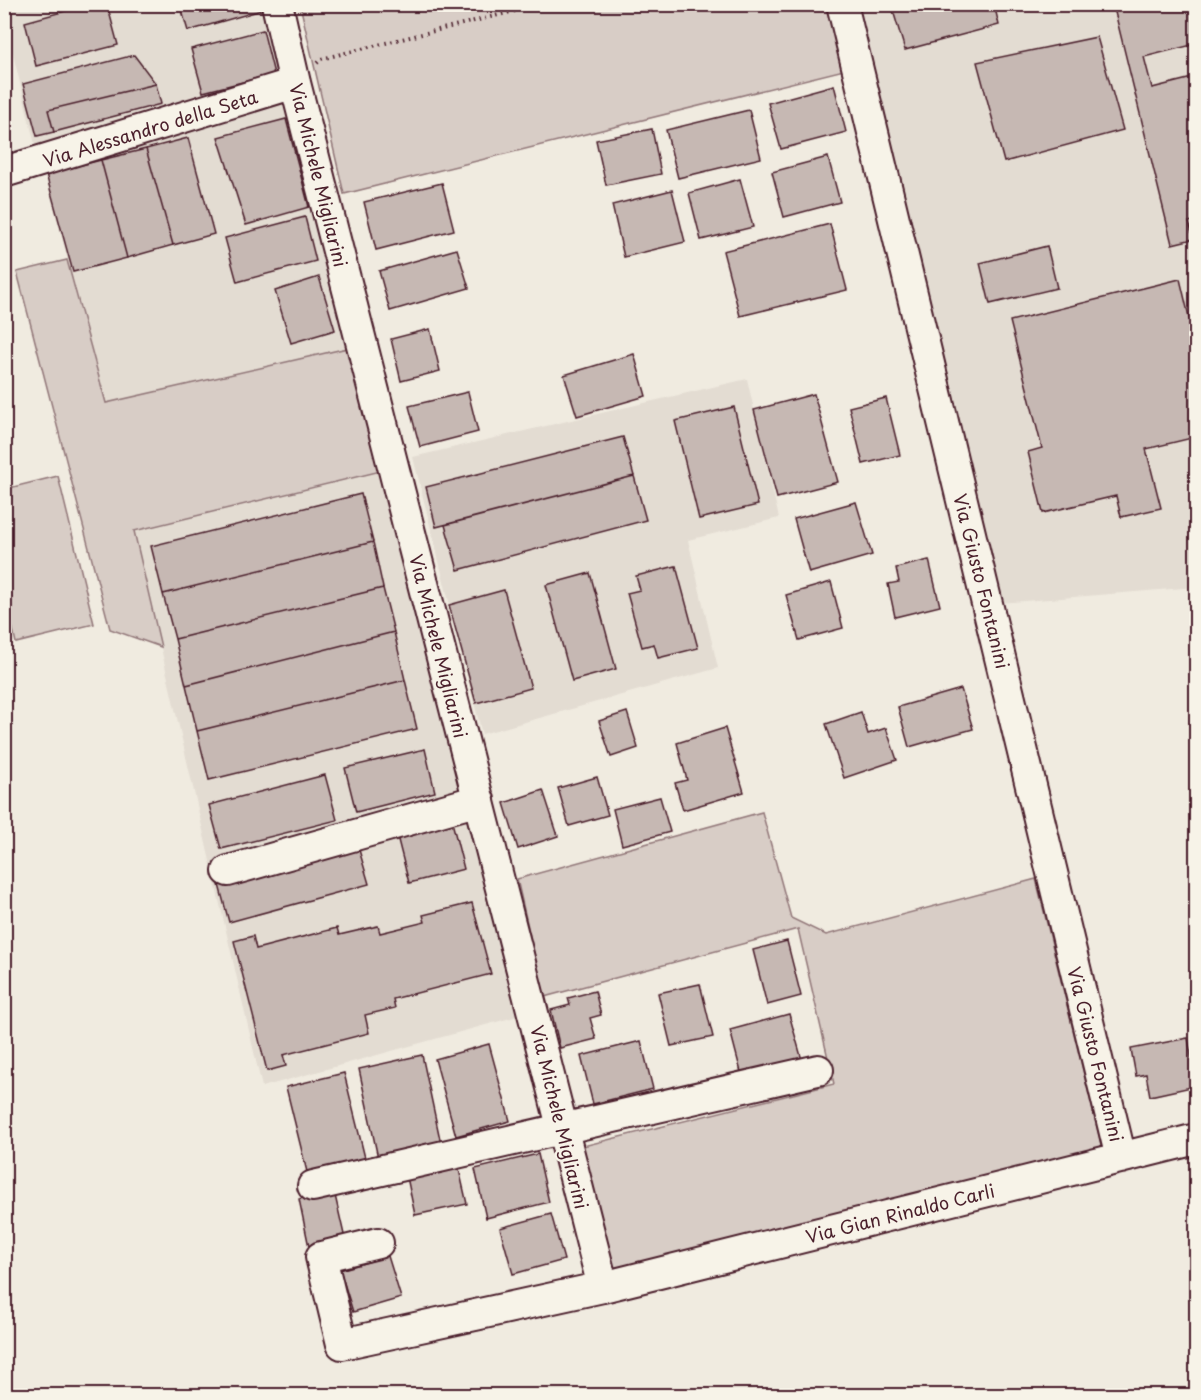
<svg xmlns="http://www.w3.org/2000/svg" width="1201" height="1400" font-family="'Playpen Sans',sans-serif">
  <rect width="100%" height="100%" fill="#f0ebe0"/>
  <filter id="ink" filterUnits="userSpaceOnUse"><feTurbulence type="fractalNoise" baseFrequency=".0167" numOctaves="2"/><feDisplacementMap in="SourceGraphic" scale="12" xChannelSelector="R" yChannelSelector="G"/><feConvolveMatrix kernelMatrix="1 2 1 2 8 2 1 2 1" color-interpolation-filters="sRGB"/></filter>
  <g filter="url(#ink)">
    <path fill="#e3dcd2" d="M4,5H266L283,78L37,153L5,21Z
      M860,5H1196V587L1000,603Z
      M288,95L352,347L106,403L44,170Z
      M747,379L779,518L688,540L718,668L482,734L413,457Z
      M385,470L525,1014L262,1087L134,531Z"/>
    <path fill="#d8cdc6" stroke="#917678" stroke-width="1.5" d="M300,5H828L844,70L344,194Z
      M67,260L106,403L352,347L385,470L134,531L161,647L110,629L17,272Z
      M58,476L94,624L16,643L5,595V489Z
      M762,812L791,918L826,935L1036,879L1102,1148L612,1272L579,1147L834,1084L798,929L544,997L517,879Z"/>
    <path fill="#c6b8b3" stroke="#4a1f2b" stroke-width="1.5" d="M91,4H107L118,45L36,66L25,22Z
      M180,4H261L262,10L188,31Z
      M891,4H994L999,25L905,50Z
      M1113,4H1196V44L1144,57L1152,88L1196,77V143L1192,144L1196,161V220L1189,222L1193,239L1172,244Z
      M263,30L274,74L203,92L191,49Z
      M1097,37L1123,130L1004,162L977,62Z
      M134,55L156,84L48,110L54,132L37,136L23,84Z
      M156,84L161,104L54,132L48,110Z
      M834,85L846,132L781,149L768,103Z
      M749,110L761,158L678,178L666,130Z
      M286,119L309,207L246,225L218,137Z
      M652,129L661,174L606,185L596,140Z
      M188,138L214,234L173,245L146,149Z
      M146,149L173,245L127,258L101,160Z
      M828,157L840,202L784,217L772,172Z
      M101,160L127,258L73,272L46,174Z
      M740,179L753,227L701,240L689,193Z
      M442,183L454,230L376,250L364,202Z
      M672,190L685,242L624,257L612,205Z
      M305,217L316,261L237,282L225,238Z
      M830,224L847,290L740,316L723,251Z
      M1047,246L1057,288L990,304L980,263Z
      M457,249L469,288L390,311L379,271Z
      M319,277L335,330L291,343L275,291Z
      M1180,279L1196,346V437L1146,449L1161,508L1121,517L1116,496L1043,513L1028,452L1042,448L1010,321Z
      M430,329L440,371L401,381L391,339Z
      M634,354L646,396L577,416L564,375Z
      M468,392L478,432L420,447L409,406Z
      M814,394L838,482L777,498L754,410Z
      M886,398L900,455L863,464L849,407Z
      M734,407L758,505L699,519L675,421Z
      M623,437L634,476L436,527L426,487Z
      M634,476L646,520L458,570L445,525Z
      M361,494L373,542L163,594L151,546Z
      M856,502L872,555L809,573L794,519Z
      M373,542L383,588L175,639L163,594Z
      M929,560L940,606L895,617L888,584L899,582L896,568Z
      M676,566L698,648L658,658L654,644L642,647L627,593L640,590L636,576Z
      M590,573L616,669L572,681L546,585Z
      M831,582L843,628L799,640L786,595Z
      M383,588L394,632L186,685L175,639Z
      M504,590L531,688L476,703L449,605Z
      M394,632L405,680L197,731L186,685Z
      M405,680L417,729L209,780L197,731Z
      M961,689L973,729L909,747L898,707Z
      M627,712L638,748L611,757L599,721Z
      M861,712L868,734L886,728L897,760L844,778L826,724Z
      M725,728L744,792L683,810L675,783L687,780L677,743Z
      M425,749L435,792L356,812L345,768Z
      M325,775L337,820L221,849L209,805Z
      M597,777L608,815L569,826L558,788Z
      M543,790L558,836L518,849L504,803Z
      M660,797L670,832L622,845L613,809Z
      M452,822L464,869L409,883L397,836Z
      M357,843L369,884L229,922L218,881Z
      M472,903L491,974L393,999L395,1008L365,1015L369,1033L283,1055L286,1066L267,1071L234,941L253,936L256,949L337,928L339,935L378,926L380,933L425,922L423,915Z
      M787,941L801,996L767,1005L753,950Z
      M700,984L713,1037L671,1046L658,993Z
      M595,991L601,1015L590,1018L596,1039L560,1048L551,1010L570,1005L568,998Z
      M789,1014L802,1060L742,1076L730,1030Z
      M1188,1038L1196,1086L1150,1096L1146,1074L1136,1076L1131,1049Z
      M641,1041L653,1089L593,1104L581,1056Z
      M489,1044L510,1121L456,1136L435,1059Z
      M422,1055L441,1144L378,1158L359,1069Z
      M344,1073L366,1162L308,1176L286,1087Z
      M538,1154L549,1202L486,1218L475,1169Z
      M458,1165L467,1204L415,1215L407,1177Z
      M334,1191L345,1239L309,1247L299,1199Z
      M551,1214L564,1260L513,1274L500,1228Z
      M388,1256L401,1298L353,1312L340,1270Z"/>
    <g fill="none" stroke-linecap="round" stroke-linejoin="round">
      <defs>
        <path id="minor" d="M277,4L295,83L603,1287
          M842,4L1121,1158
          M4,172L295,83
          M228,871L479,800
          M313,1186L818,1070
          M378,1243L321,1257L342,1344L603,1287L1196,1139"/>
      </defs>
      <use href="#minor" stroke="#4a1f2b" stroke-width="34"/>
      <path stroke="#4a1f2b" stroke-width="4" stroke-dasharray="1.5 4.5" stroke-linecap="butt" d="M317,63L321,59L543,4"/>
      <use href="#minor" stroke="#f7f3e8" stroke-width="30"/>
    </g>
  </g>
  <g text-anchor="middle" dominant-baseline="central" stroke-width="4.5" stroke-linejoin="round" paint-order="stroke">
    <g font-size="18" fill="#4a1f2b" stroke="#f7f3e8">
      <text transform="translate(150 128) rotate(-17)">Via Alessandro della Seta</text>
      <text transform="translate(319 175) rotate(76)">Via Michele Migliarini</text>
      <text transform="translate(982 581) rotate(76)">Via Giusto Fontanini</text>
      <text transform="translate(439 646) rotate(76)">Via Michele Migliarini</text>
      <text transform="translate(1096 1054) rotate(76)">Via Giusto Fontanini</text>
      <text transform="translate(560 1117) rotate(76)">Via Michele Migliarini</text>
      <text transform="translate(900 1213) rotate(-14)">Via Gian Rinaldo Carli</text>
    </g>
  </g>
  <rect width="1201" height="1400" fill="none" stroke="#f7f3e8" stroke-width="24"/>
  <rect x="12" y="12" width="1177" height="1376" fill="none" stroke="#4a1f2b" stroke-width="2" filter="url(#ink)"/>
</svg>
